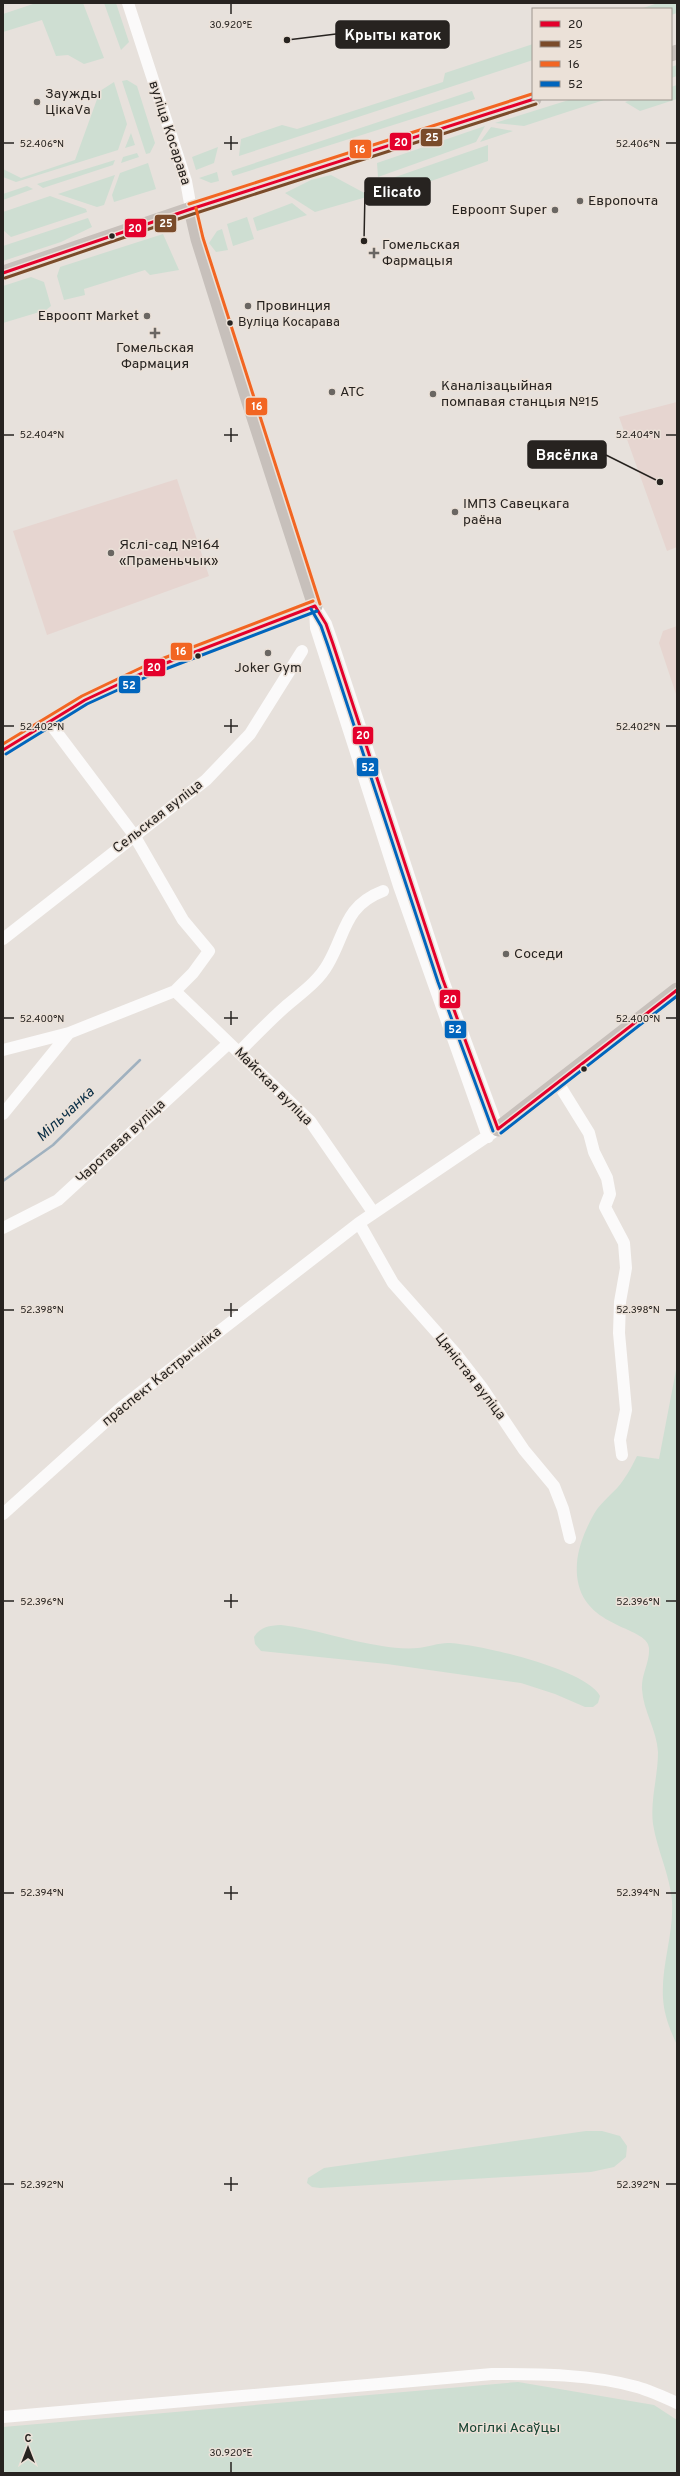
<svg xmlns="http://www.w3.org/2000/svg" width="680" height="2476" font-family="Overpass,sans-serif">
  <rect width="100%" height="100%" fill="#e7e1dc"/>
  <path fill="#e6d5d0" d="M677,402V547L667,551L619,417Z
    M177,479L209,576L47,635L13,531Z
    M677,626V697L659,643L663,631Z"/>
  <path fill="#ceded2" d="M36,3H83L104,58L84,64L68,55L56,56L42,20L3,32V14Z
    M104,3H116L129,42L121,50Z
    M658,3H677V13L671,15V9H640Z
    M533,44V60L239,156L241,139L282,125L297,129L443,82L445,73Z
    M677,65V76L671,78V67Z
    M127,80L137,86L155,143L150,153L146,154L122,81Z
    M114,82L127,124L118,150L16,182L3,177V169L21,178L75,160L100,91Z
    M677,85V99L640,111L625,102L634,99H671V87Z
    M472,91L475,99L233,176L231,171Z
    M572,99H607L524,126L495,123Z
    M485,126L476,142L378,177L377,163Z
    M491,127L513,131L480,142Z
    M131,133L135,145L125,148Z
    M488,145V161L397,193L375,184Z
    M218,147L214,163L196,170L192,157Z
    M137,153L139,157L121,163L123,157Z
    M115,160L113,165L43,188L37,184Z
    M148,163L156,189L114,202L112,195L120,173Z
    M217,172L219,181L211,183L199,178Z
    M115,175L104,205L97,207L58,194Z
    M331,175L370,196L315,212L285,193L311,180Z
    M27,186L33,189L3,200V194Z
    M50,196L86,209L87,212L11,237L3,230V212Z
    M292,203L307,215L257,231L253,218Z
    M247,217L254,239L233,246L227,224Z
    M88,218L92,227L61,242L3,261V246Z
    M222,229L228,250L216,252L209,243L217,231Z
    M163,234L179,270L150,275L145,270L84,289L85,295L64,300L57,276L60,267Z
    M31,277L44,282L51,306L46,310L3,323V286Z
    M677,1365V2045C670,2030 664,2015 663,1998C661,1965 674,1934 672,1901C670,1875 657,1850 653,1824C650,1800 658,1777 658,1752C657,1730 643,1711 642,1689C641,1675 650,1662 649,1648C648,1624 572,1630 577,1563C578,1547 586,1528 594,1514C601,1501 616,1492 624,1479C629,1472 633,1464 637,1456L659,1459Z
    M281,1625C315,1629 348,1641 382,1646C393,1648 407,1649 418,1648C428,1647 438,1643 448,1643C479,1644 586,1669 600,1696L598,1703L593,1707H585L555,1694L521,1683L387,1664L261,1651L255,1644L254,1637C261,1626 269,1626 281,1625Z
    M586,2131H602L620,2136L627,2146L626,2157L614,2167L591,2172L320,2188L312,2187L307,2183L308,2178L324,2168Z
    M518,2382L654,2405L677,2420V2473H3V2427Z"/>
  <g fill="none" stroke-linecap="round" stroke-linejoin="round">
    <path stroke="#a0b1bf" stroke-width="2.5" d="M3,1181L53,1145L140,1060"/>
    <path stroke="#fbfafa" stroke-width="12" d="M128,3L186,181L191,209
      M315,609L316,628L399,886L488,1137
      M3,750L85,700L153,668L315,606
      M3,939L206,780L250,734L302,651
      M175,991L310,1121L373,1212
      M3,1050L69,1033L175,991L193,973L209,951L183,920L134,835L49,722
      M239,1052C254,1037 269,1021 285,1007C300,994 318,982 328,964C346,933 344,906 383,891
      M558,1083L589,1133L594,1152L607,1178L610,1194L605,1207L624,1243L626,1268L620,1302L619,1333L626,1410L620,1440L622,1455
      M3,1114L69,1033
      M359,1223L393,1283L456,1354L483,1389L524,1450L554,1486L563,1509L570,1538
      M3,1228L58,1200L229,1043
      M3,1514L123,1406L359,1223L498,1129L443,980L333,644L326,624L315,606
      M3,2417L492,2374C539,2374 591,2374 637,2387C651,2391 664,2397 677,2403"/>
    <path stroke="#c7c0bb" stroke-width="15" d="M671,54L677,52
      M191,209L198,239L249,402L315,606
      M3,273L191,209L534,99
      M498,1129L677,990"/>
    <defs>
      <path id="bus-1" d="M3,273L191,209L534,99
        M315,606L326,624L333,644L443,980L498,1129
        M3,750L85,700L153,668L315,606
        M498,1129L677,990"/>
      <path id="bus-2" d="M5,278L193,214L536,104"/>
      <path id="bus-3" d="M189,204L532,94
        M196,208L203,238L320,604
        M3,744L82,696L151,663L313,601"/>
      <path id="bus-4" d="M311,609L321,626L328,646L438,982L493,1131
        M6,754L87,704L155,673L317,611
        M501,1133L677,996"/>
    </defs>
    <use href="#bus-1" stroke="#ebe1d8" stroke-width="6"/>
    <use href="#bus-2" stroke="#ebe1d8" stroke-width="6"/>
    <use href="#bus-3" stroke="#ebe1d8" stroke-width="6"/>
    <use href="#bus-4" stroke="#ebe1d8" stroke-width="6"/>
    <use href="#bus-1" stroke="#e4002b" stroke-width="3"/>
    <use href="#bus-2" stroke="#7a4b2a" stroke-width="3"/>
    <use href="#bus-3" stroke="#f26522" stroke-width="3"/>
    <use href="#bus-4" stroke="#0065bd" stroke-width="3"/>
  </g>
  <path fill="none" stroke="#272320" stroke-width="1.5" d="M231,4V14M231,136V150M4,143H14M224,143H238M666,143H676M231,428V442M4,435H14M224,435H238M666,435H676M231,719V733M4,726H14M224,726H238M666,726H676M231,1011V1025M4,1018H14M224,1018H238M666,1018H676M231,1303V1317M4,1310H14M224,1310H238M666,1310H676M231,1594V1608M4,1601H14M224,1601H238M666,1601H676M231,1886V1900M4,1893H14M224,1893H238M666,1893H676M231,2177V2191M4,2184H14M224,2184H238M666,2184H676M231,2462V2472"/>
  <g fill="#6a6662" stroke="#ebe1d8" stroke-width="1.5">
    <circle cx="37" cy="102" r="4"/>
    <circle cx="580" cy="201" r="4"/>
    <circle cx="555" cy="210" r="4"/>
    <path d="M372 247h4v4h4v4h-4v4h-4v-4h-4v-4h4z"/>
    <circle cx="248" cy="306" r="4"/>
    <circle cx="147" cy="316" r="4"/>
    <path d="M153 327h4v4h4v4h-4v4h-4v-4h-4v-4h4z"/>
    <circle cx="332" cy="392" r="4"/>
    <circle cx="433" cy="394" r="4"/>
    <circle cx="455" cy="512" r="4"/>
    <circle cx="111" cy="553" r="4"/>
    <circle cx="268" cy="653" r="4"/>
    <circle cx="506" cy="954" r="4"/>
  </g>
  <g fill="#272320" stroke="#ebe1d8" stroke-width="1.5">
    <circle cx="112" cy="236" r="3.5"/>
    <circle cx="230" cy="323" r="3.5"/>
    <circle cx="198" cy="656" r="3.5"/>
    <circle cx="584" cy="1069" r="3.5"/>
  </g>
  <g text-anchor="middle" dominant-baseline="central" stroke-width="3" stroke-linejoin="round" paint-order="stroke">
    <g font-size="13" fill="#272320" stroke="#ebe1d8" text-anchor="start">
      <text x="238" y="323">Вуліца Косарава</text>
    </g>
    <g font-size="14" fill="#272320" stroke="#ebe1d8" text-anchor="start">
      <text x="45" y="94">Заужды<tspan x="45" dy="16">ЦікаVа</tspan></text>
      <text x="588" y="201">Европочта</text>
      <text x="547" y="210" text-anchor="end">Евроопт Super</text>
      <text x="382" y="245">Гомельская<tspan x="382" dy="16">Фармацыя</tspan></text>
      <text x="256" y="306">Провинция</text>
      <text x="139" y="316" text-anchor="end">Евроопт Market</text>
      <text x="155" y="348" text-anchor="middle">Гомельская<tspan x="155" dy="16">Фармация</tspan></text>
      <text x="441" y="386">Каналізацыйная<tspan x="441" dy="16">помпавая станцыя №15</tspan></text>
      <text x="340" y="392">АТС</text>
      <text x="463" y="504">ІМПЗ Савецкага<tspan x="463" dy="16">раёна</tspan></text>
      <text x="119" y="545">Яслі-сад №164<tspan x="119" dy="16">«Праменьчык»</tspan></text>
      <text x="268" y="668" text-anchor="middle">Joker Gym</text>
      <text x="514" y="954">Соседи</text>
    </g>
    <g font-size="14" fill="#272320" stroke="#ebe1d8">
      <text transform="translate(169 133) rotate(72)">вуліца Косарава</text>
      <text transform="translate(158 817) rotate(-38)">Сельская вуліца</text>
      <text transform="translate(273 1087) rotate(45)">Майская вуліца</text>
      <text transform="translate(121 1142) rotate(-43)">Чаротавая вуліца</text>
      <text transform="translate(162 1377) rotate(-39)">праспект Кастрычніка</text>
      <text transform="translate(470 1377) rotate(52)">Цяністая вуліца</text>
    </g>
    <g font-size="14" fill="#144230" stroke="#ebe1d8">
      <text x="509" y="2428">Могілкі Асаўцы</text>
    </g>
    <g font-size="15" font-style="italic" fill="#0a2e46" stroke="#ebe1d8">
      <text transform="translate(66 1115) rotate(-43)">Мільчанка</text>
    </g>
  </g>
  <g font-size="10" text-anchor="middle" fill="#272320" stroke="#ebe1d8" stroke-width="3" stroke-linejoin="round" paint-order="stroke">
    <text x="231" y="28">30.920°E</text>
    <text x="42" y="147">52.406°N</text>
    <text x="638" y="147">52.406°N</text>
    <text x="42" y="438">52.404°N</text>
    <text x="638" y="438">52.404°N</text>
    <text x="42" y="730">52.402°N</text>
    <text x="638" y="730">52.402°N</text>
    <text x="42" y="1022">52.400°N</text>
    <text x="638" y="1022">52.400°N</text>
    <text x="42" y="1313">52.398°N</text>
    <text x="638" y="1313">52.398°N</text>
    <text x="42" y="1605">52.396°N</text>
    <text x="638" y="1605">52.396°N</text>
    <text x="42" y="1896">52.394°N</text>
    <text x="638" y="1896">52.394°N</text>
    <text x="42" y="2188">52.392°N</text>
    <text x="638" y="2188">52.392°N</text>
    <text x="231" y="2456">30.920°E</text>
  </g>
  <path fill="none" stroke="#272320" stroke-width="1.5" d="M287 40L336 34M364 241L365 192M660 482L606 455"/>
  <g fill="#272320" stroke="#ebe1d8" stroke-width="1.5">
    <circle cx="287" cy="40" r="4"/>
    <circle cx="364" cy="241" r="4"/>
    <circle cx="660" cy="482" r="4"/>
  </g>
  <g fill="#272320" stroke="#272320" stroke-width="1.5">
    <rect x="336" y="21" width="113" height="27" rx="4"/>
    <rect x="365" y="178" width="65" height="27" rx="4"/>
    <rect x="528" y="441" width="78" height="27" rx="4"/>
  </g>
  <g font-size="15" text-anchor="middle" font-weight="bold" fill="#fff">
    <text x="393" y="40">Крыты каток</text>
    <text x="397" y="197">Elicato</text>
    <text x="567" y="460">Вясёлка</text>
  </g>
  <g stroke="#ebe1d8" stroke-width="1.5">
    <rect x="420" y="128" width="23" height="19" rx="4" fill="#7a4b2a"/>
    <rect x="389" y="132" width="23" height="19" rx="4" fill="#e4002b"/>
    <rect x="349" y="139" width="23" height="20" rx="4" fill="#f26522"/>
    <rect x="154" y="214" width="23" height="19" rx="4" fill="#7a4b2a"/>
    <rect x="124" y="218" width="23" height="20" rx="4" fill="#e4002b"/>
    <rect x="245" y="397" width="23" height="19" rx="4" fill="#f26522"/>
    <rect x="170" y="642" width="23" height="19" rx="4" fill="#f26522"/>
    <rect x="143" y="658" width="23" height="19" rx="4" fill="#e4002b"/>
    <rect x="118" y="675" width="23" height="19" rx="4" fill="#0065bd"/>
    <rect x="352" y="726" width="22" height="19" rx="4" fill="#e4002b"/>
    <rect x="356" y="757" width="23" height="20" rx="4" fill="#0065bd"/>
    <rect x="439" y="989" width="22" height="20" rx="4" fill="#e4002b"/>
    <rect x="444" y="1020" width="23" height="19" rx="4" fill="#0065bd"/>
  </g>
  <g font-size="11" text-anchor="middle" font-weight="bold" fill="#fff">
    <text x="432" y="141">25</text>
    <text x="401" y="146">20</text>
    <text x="360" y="153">16</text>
    <text x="166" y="227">25</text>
    <text x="135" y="232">20</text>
    <text x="257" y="410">16</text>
    <text x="181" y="655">16</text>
    <text x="154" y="671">20</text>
    <text x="129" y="689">52</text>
    <text x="363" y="739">20</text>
    <text x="368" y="771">52</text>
    <text x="450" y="1003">20</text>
    <text x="455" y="1033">52</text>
  </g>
  <rect width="680" height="2476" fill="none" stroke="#272320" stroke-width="8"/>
  <rect x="532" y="8" width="140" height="92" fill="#ebe1d8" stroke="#9d958e"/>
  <rect x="540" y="21" width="20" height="6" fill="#e4002b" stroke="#9d958e"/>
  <text x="568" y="28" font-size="12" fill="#272320">20</text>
  <rect x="540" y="41" width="20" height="6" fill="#7a4b2a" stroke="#9d958e"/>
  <text x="568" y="48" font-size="12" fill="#272320">25</text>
  <rect x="540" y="61" width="20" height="6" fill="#f26522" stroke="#9d958e"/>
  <text x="568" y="68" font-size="12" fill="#272320">16</text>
  <rect x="540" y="81" width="20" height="6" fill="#0065bd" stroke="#9d958e"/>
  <text x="568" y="88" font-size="12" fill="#272320">52</text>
  <g transform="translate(28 2448)" stroke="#ebe1d8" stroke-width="3" paint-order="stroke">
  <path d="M0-3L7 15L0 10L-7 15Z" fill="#272320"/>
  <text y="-6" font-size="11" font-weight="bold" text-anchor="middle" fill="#272320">С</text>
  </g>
</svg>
